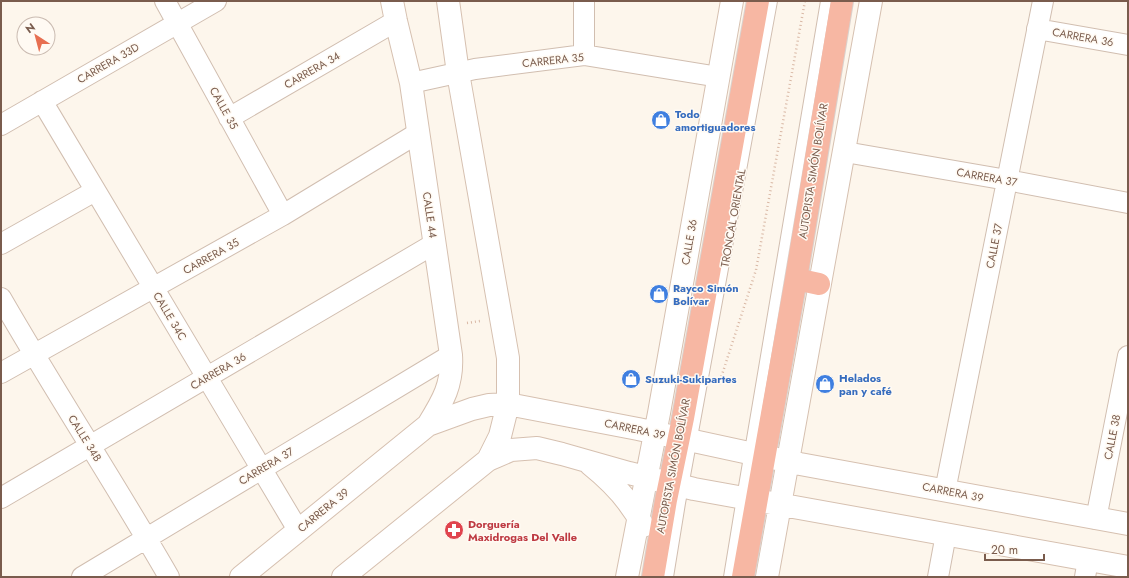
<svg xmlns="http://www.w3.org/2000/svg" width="1129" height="578" font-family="Jost,sans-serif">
  <rect width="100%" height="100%" fill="#fdf6ec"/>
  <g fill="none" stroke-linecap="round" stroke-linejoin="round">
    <defs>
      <path id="lane" d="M668,577L680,503L772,1
        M729,577L739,516L826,1"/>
      <path id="street" d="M165,1L283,215
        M584,1V55
        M1037,29L1128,45
        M411,83L475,69L584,55L719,77
        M42,101L298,530
        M229,118L396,21
        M1,125L216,1
        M845,152L1007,180L1128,203
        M1,244L95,191
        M1,298C55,392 115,483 169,577
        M1,373L283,215L418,133
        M945,491L1043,1
        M1,498L434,244
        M1096,519L1128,356
        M82,577L451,355
        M938,577L946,534
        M1085,577L1088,560"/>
      <path id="secondary" d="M392,1L396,21L411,83L451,355C453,384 443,401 428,425
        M448,1L458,73L508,358V404L500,436L488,460
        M591,465C611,481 631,502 643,526
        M241,577L428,425L472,409L489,405L508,404L638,429L800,464L1128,524
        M343,577L488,460L511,450L537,448L562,454L629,473L694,489L1128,567
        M627,577L659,413L732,1
        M767,577L871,1"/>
      <path id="highway" d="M796,279L819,284
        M653,577L666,500L683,418L758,1
        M743,577L796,279L842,1"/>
    </defs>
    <use href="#lane" stroke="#d1beb0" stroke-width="12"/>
    <use href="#street" stroke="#d1beb0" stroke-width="22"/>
    <use href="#secondary" stroke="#d6c0b0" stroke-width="24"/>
    <use href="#highway" stroke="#dad1cd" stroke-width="24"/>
    <path stroke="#d9b8a5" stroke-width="2.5" stroke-dasharray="1 3" stroke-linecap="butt" d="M467,323L480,321
      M719,384L756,270L805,1"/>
    <use href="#lane" stroke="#fff" stroke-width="10"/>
    <use href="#street" stroke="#fff" stroke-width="20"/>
    <use href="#secondary" stroke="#fff" stroke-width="22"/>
    <use href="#highway" stroke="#f7b7a3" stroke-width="22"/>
  </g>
  <defs>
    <symbol id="shop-disc" viewBox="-11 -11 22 22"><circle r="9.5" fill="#3f7fe0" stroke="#fffaf3"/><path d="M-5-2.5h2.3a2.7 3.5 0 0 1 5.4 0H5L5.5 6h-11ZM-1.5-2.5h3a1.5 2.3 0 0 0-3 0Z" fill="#fff"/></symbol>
    <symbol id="pharmacy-disc" viewBox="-11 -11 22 22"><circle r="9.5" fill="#e0444e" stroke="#fffaf3"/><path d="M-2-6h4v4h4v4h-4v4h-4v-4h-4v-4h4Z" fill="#fff"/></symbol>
  </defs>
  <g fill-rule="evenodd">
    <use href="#shop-disc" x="650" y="109" width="22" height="22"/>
    <use href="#shop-disc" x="648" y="283" width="22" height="22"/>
    <use href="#shop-disc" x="620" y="368" width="22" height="22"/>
    <use href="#shop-disc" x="814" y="373" width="22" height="22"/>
    <use href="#pharmacy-disc" x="443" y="519" width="22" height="22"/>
  </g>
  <g text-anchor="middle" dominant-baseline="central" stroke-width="3" stroke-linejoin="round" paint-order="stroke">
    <g font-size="11" fill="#7a5c4d" stroke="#fffaf3">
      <text transform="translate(1083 37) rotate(10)">CARRERA 36</text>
      <text transform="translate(553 60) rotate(-6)">CARRERA 35</text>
      <text transform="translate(108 63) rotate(-30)">CARRERA 33D</text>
      <text transform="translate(312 70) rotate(-30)">CARRERA 34</text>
      <text transform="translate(224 108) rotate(61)">CALLE 35</text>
      <text transform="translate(813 171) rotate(-81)">AUTOPISTA SIMÓN BOLÍVAR</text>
      <text transform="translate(987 177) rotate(10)">CARRERA 37</text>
      <text transform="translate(430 215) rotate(82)">CALLE 44</text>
      <text transform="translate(733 218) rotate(-80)">TRONCAL ORIENTAL</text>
      <text transform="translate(689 242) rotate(-80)">CALLE 36</text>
      <text transform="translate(994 246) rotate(-79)">CALLE 37</text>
      <text transform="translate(211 256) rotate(-29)">CARRERA 35</text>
      <text transform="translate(170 316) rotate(59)">CALLE 34C</text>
      <text transform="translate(218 371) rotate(-30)">CARRERA 36</text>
      <text transform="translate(635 429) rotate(12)">CARRERA 39</text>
      <text transform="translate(1112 437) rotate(-79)">CALLE 38</text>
      <text transform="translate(85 438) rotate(58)">CALLE 34B</text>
      <text transform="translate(266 466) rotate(-31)">CARRERA 37</text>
      <text transform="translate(673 466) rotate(-79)">AUTOPISTA SIMÓN BOLÍVAR</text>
      <text transform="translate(953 492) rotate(11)">CARRERA 39</text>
      <text transform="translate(323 510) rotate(-39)">CARRERA 39</text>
    </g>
    <g font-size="11" font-weight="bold" fill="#366cbe" stroke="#fffaf3" text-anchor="start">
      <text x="675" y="114">Todo<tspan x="675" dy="13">amortiguadores</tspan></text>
      <text x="673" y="288">Rayco Simón<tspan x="673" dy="13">Bolívar</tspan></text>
      <text x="839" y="378">Helados<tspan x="839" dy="13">pan y café</tspan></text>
      <text x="645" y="379">Suzuki-Sukipartes</text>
    </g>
    <g font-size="11" font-weight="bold" fill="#be3a42" stroke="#fffaf3" text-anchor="start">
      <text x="468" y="524">Dorguería<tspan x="468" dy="13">Maxidrogas Del Valle</tspan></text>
    </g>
  </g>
  <rect width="1129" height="578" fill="none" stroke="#7a5c4d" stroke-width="4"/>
  <g transform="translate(36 36) rotate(324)"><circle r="19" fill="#fffaf3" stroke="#cabbb1"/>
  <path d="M0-3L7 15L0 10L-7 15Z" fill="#e76f51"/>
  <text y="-6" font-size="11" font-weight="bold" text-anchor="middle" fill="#7a5c4d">N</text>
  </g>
  <path d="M985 554v6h59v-6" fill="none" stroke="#7a5c4d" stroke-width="2"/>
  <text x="991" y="554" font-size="12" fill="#7a5c4d" stroke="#fffaf3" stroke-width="3" paint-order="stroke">20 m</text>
</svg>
